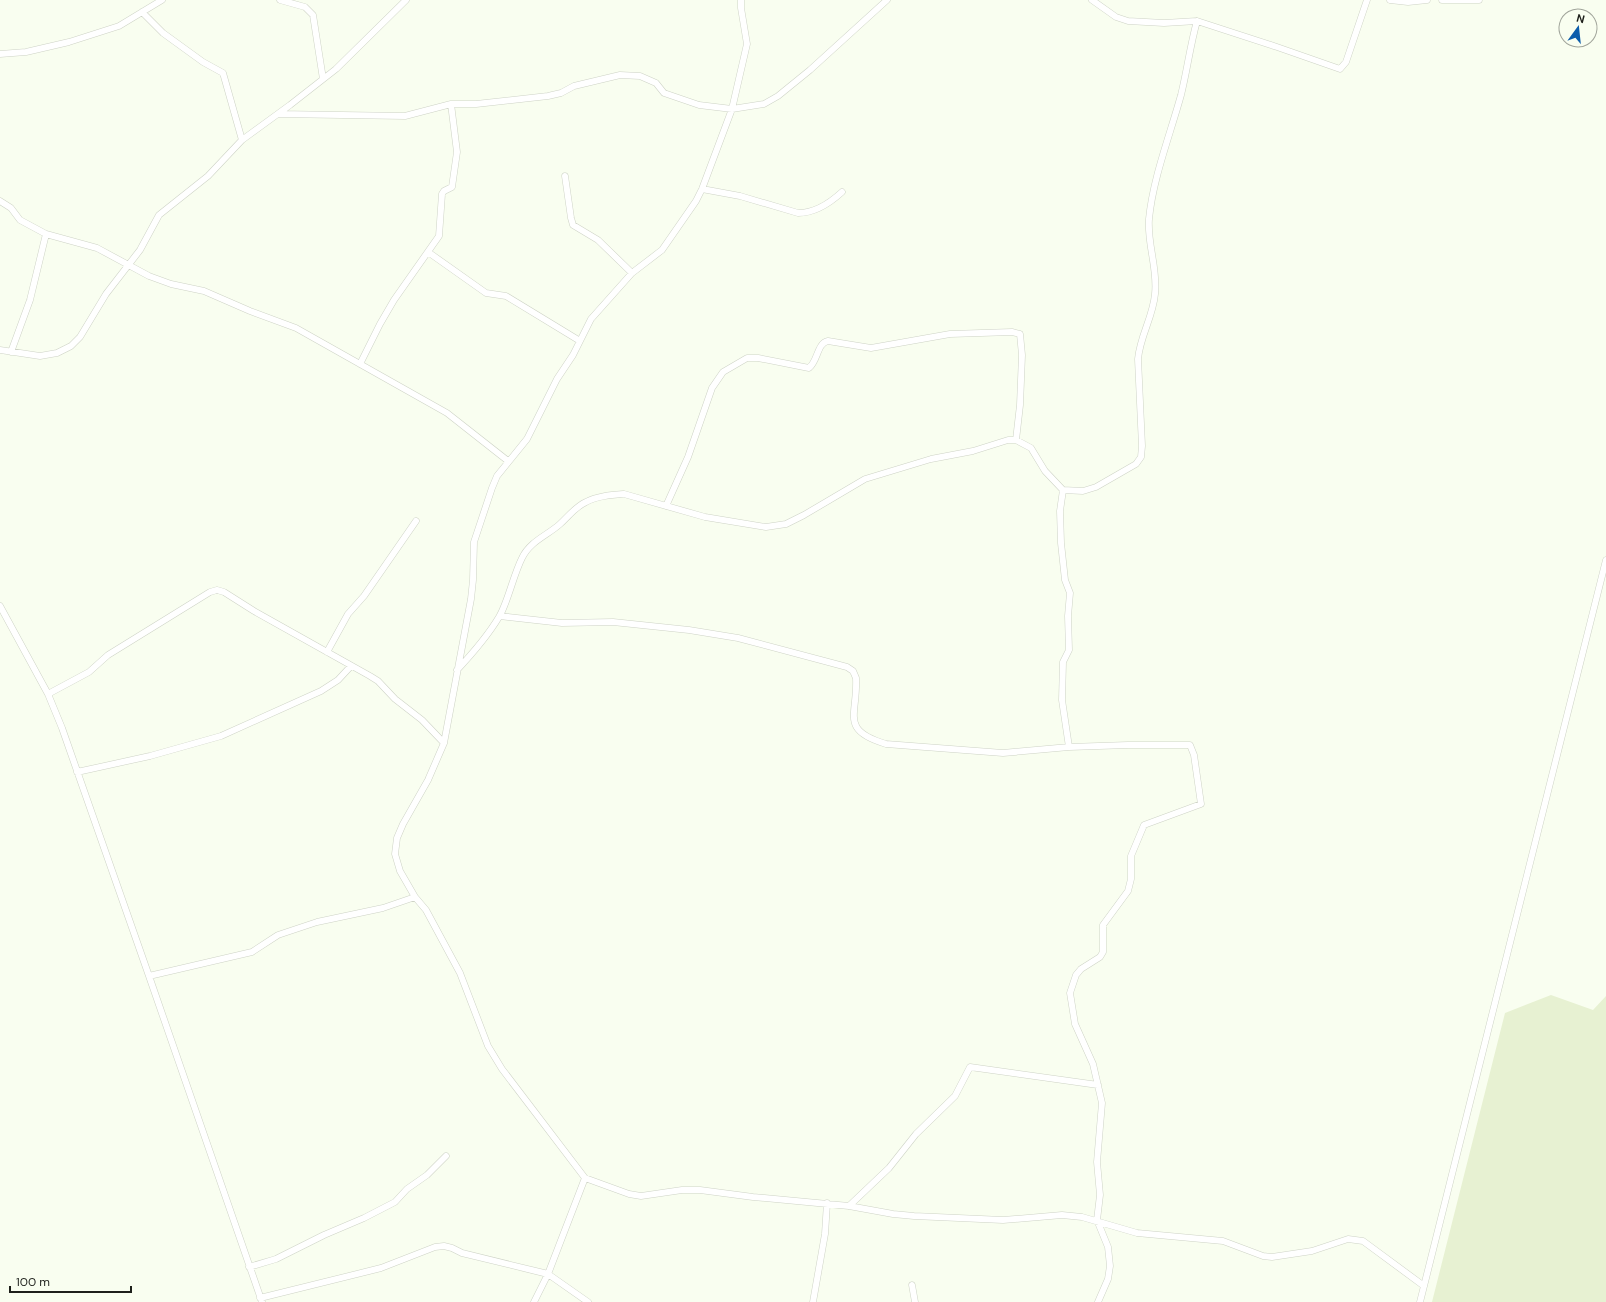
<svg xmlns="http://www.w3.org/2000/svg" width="1606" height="1302" font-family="'DM Sans',sans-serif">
  <rect width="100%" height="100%" fill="#f9fef0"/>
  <path fill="#e7f1d2" d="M1551,995L1593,1010L1606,996V1302H1432L1505,1013Z"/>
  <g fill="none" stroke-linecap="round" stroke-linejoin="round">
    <defs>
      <path id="street" d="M280,0L305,7L313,15L323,79
        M741,0V8L747,44L732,109L702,189L696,201L662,250L632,273L591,319L573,355L557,379L527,439L497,476L492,488L474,542L473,580L471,599L444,743L428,780L403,824L397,838L395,854L400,871L415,897L426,910L460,973L488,1046L502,1069L585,1178L629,1194L641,1196L682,1190H700L753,1197L849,1206L893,1214L914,1216L1003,1220L1062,1215L1082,1217L1137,1233L1223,1241L1263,1256L1272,1257L1312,1251L1348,1239L1363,1241L1424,1286
        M1092,0L1116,17L1128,21L1164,23L1197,21L1277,47L1340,69L1346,62L1367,0
        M1390,0L1408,2L1427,0
        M1442,0H1479
        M142,12L163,33L203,62L223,73L242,140
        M0,54L26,52L69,42L119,26L162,0
        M278,114L405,116L451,104H476L548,96L561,93L574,86L620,75L640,76L656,83L664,93L699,105L732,109L764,104L778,96L810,70L887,0
        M565,176L571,218L573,225L598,240L632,273
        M702,189L740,196L798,213C816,213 830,203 842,192
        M0,201L11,208L20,220L46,234L97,248L149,276L171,284L204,291L250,311L296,328L447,413L508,461
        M428,252L486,293L506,296L580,341
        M0,350L40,356L57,353L71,346L80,337L106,294L140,250L159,215L208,176L242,140L290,105L336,69L406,0
        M11,352L30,300L46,234
        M360,364L380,324L394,300L439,236L442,194L444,191L452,187L457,152L451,104
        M1063,490L1060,511L1061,543L1065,580L1070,593L1068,616L1069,650L1063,662L1062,700L1069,747
        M666,506L688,457L712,388L723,372L747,358H758L809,368C818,361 817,343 828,341L871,348L950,334L1012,332L1020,334L1022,355L1020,405L1016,440
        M0,606L48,694L62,728L149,976L262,1302
        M500,616L562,623L613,622L689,630L738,638L847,667L853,671L856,678C858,715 839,730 886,744L1003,753L1069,747L1128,745H1190L1194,755L1201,804L1144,825L1131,856V879L1128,891L1103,925V952L1100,957L1081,969L1076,975L1070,993L1075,1024L1093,1064L1102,1103L1097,1162L1100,1195L1097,1220L1108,1247L1110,1266L1108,1279L1098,1302
        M327,652L348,614L364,596L416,521
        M457,670C472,654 487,637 499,617C508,602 513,576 522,558C530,541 548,535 560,524C569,516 575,507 586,502C597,496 611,495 624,494L705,517L766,527L786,524L804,515L865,479L931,459L973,451L1008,440H1016L1031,448L1045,471L1063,490L1083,491L1096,487L1136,464L1141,457L1142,446L1138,359C1140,336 1153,317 1155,294C1158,269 1147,244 1149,219C1153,178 1170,135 1181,95C1187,71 1190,46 1197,21
        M48,694L89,672L108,655L210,592L217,590L224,592L254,611L370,676L378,681L395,699L422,720L444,743
        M77,772L150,756L221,736L321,691L338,680L351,666
        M149,976L252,952L278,935L317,922L383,908L415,897
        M849,1206L889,1168L916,1134L955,1096L970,1067L1098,1085
        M249,1267L276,1259L324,1235L364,1218L395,1202L407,1189L427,1175L446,1156
        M912,1285L915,1302
        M260,1298L381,1268L435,1247L444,1246L452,1248L462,1253L548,1274L588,1302
        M534,1302L548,1274L585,1178
        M813,1302L825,1234L827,1203
        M1420,1302L1606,560"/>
    </defs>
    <use href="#street" stroke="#ced3c6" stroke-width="7"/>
    <use href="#street" stroke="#fff" stroke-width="6"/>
  </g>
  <g transform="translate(1578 28) rotate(15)"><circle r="19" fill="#f9fef0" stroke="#a1a59b"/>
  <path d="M0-3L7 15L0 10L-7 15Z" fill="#0c5dab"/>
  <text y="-6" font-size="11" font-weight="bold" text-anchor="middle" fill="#1e201b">N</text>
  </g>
  <path d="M10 1286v6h121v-6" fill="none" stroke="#1e201b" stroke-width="2"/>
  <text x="16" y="1286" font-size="12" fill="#1e201b" stroke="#f9fef0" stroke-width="3" paint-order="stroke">100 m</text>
</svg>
